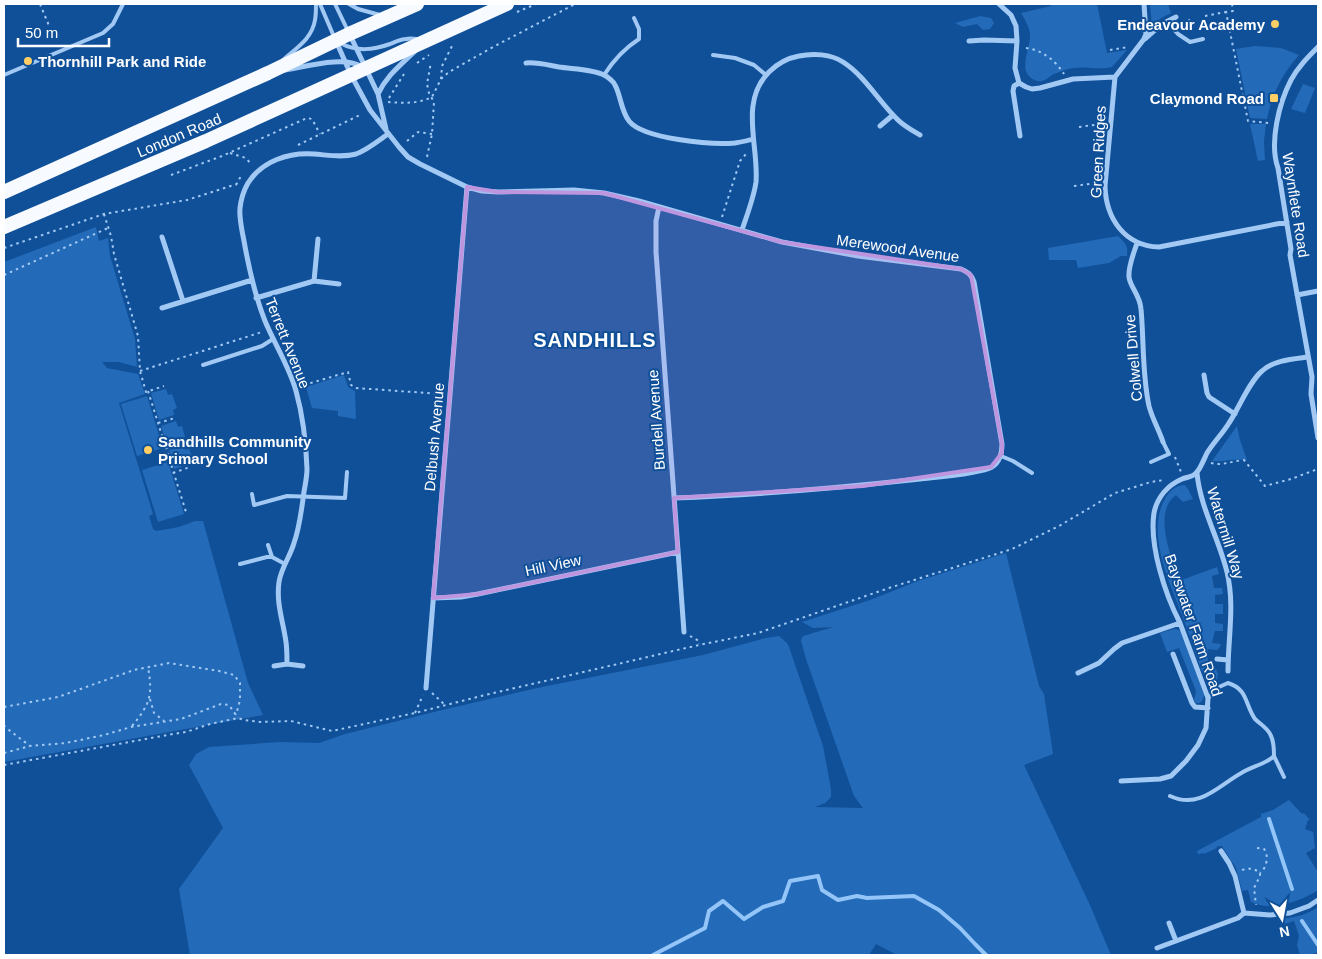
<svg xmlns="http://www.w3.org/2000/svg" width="1322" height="959" font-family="Arial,sans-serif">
  <rect width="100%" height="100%" fill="#105099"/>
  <path fill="#236ab8" d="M1051,4H1097L1107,53L1127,50L1112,67C1100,70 1087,66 1074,68C1066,69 1059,72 1052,75C1049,77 1046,80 1042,81C1038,82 1034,80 1031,78C1018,68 1031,48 1030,34C1029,26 1025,20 1021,13L1051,6Z
    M1150,4H1168L1171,13L1161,18L1152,26Z
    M980,16L991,18L994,23L990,29L983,30L977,24L963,27L955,23Z
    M1255,46L1281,48L1299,55C1282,74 1272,94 1267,119L1250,118L1236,49Z
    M1303,84L1315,88L1305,113L1291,109Z
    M1250,124H1266L1264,141L1265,160L1258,161Z
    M96,227L99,241L108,238L110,256L135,339L137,367L119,362H102L107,368L138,374L145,394L119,403L153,514L149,516L153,529L156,531L179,527L195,521H203L248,683L263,715L4,762V262Z
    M1118,236C1126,244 1128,245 1127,256H1121L1109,263L1078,268L1076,260H1049L1048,248Z
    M344,375L348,387L355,391L356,419L338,416V411L312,408L306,387Z
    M166,389L168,395L172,394L177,408L173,410L174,415L159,420L151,393Z
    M147,396L163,448L137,456L121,404Z
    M176,421L178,427L182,426L185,437L182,438V440L167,445L161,426Z
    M1237,426L1240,440L1247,460C1235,458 1224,462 1212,461Z
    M184,446L185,450L189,449L192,457L188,458L189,464L174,469L169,450Z
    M168,462L184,514L158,522L142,470Z
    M1185,485L1188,489L1193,499L1183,502L1176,495C1152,512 1172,559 1179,581L1217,567L1219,574L1212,576L1214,588H1222L1223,594L1215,595V604H1223V614H1215V623L1223,624V631H1215L1212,643L1221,644L1220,647L1217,650L1208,649V666L1216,669L1218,674L1217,680L1214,683L1213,686H1210L1201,669C1195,651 1189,633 1182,615C1169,581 1145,531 1166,497C1171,489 1176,486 1185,485Z
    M1006,553L1039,686L1044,694L1053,754L1024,765L1089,903L1111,955H897L876,944L869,955H190L179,889L223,828L189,765L196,754L209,747L280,742L319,743L345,734L438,711L537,688L703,655L766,638L779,636L787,643L789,647L823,746L831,789V797L825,803L815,807L863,808L854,796L806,659L801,641L802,637C812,632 823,631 833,627L813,628L802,622L870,600L918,581Z
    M1174,629L1179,630L1182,633L1204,695C1203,700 1202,704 1196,703L1194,700L1196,691L1179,648L1167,652L1160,633Z
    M1289,800L1302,814L1304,813L1310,820H1308L1305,829L1313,832L1315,848L1306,853L1318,872V890C1302,901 1270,912 1251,902L1248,890L1242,891L1236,868L1222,846H1218L1215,849L1204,854L1203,853L1198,854L1197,851L1261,817V814L1273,810Z
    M1318,907V952L1312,955H1300L1297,945L1299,936L1294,921L1281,925L1280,919C1292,918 1308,915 1318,907Z"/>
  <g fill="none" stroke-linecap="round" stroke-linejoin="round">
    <path stroke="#93c5f8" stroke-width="4" d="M1269,819L1292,889
      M1302,921L1318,945
      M653,955L705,928L709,911L723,901L744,919L763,907L783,901L790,881L818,876L822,890L838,900L857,896L867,898L914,896L939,910L960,928L975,944L986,955"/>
    <path stroke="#a2c9f4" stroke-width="2" stroke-dasharray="2.5 4" stroke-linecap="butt" d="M40,4L50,28
      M1232,4L1233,11L1226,12L1248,121L1269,123
      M517,12L536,4
      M1205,16L1226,12
      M1182,22L1190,20
      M1026,48C1042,50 1055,60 1064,74
      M1110,50L1128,47
      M417,63L429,55
      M441,79L449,72L493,47L575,4
      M389,98L404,74
      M388,102C404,103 418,104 432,97L441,79L442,66L453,44
      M1079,127L1101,124
      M407,141L418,132L432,134
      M298,145L362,114
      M230,153L246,158L251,164
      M427,157L432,134L434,102L429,93L427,84L431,62
      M171,175L222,156L307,118L312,119L320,134
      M236,185L241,176
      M1074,186L1096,183
      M104,214L111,236L114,254L138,336L140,371L146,392L164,386
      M722,217L740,161L746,154
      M4,248L104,214L187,200L237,184
      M4,275L108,228
      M140,371L262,332
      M304,385L348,372L351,385L356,388L441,394
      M148,391L186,512
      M158,423L175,418
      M166,448L183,443
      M1175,457L1181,472
      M1211,463C1222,466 1232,461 1244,460L1265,486L1291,479L1318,469
      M173,473L190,467
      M690,636L699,641V644
      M432,693L445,705
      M150,699L154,713L164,721
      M4,707L58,697L134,670L169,663L219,671L234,675L240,683V700L236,715
      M415,713L423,695
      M4,725L5,727L30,746
      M132,726C150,704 153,696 148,667
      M4,753L30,746L66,743L104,735L131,727L181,719L221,704L229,705L238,718
      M4,765L173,734L186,732L210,724L238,718L244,720L260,722L291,721L332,731L415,713L485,695L699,645L758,633L889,588L1012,549L1059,526L1115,493L1151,482L1164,480
      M1257,848L1264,849C1269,855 1267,868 1260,873
      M1242,870C1249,868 1254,868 1260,873V876L1254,888L1256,905"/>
    <path stroke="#a2c9f4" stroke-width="4" d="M320,4L335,39
      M335,4L348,31
      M349,4L358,9L380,15
      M1167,22L1178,34L1190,42L1203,39
      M340,43C357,52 373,50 390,44C395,42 401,39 406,39C410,38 414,39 418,39
      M713,55L735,58L754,65L766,75
      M283,60C296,48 312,39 315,20C316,15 316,9 316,4
      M4,75L103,33L113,24L123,4
      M604,75C613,61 625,48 639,39V29L634,18
      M203,365L262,346L273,339
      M1001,456L1013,461L1032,473
      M1151,462L1169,454L1163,442
      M252,494L254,505L287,496L345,498L347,472
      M268,545L272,557
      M240,564L267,557H272L285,564
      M1208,698L1219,687L1228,683
      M1274,756L1284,777
      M1170,796C1200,810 1219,785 1243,772C1253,766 1266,764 1274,756C1274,749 1274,742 1271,736C1268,728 1261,725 1255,719C1245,705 1248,689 1228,683"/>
    <path stroke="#a2c9f4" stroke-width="5" d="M999,4L1011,15L1016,26L1017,41L1015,68L1019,83L1026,87L1032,89L1040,88L1073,79L1115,77
      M1144,4L1146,34L1144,39L1115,77L1105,186C1106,219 1125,246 1159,247L1287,222
      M350,35L378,94L386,129
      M1145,39L1162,24L1176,17
      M336,41L351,75L370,110L399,147L408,157L420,164L467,187L482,191L498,192L574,190L604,193L639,201L782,242L858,256L961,269C968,272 971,274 974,282L1002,444C1002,453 1000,462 992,467C979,474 937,477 920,479C838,488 756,495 674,498
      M969,41L984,40L1017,41
      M1318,47C1308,57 1298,67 1291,80C1279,103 1269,143 1278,168L1291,249L1290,255L1312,377L1311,394L1318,438
      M526,63C537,62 548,65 559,67C572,69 593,69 604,75C608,77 614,82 615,85C621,96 621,111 629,121C643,139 712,145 735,143C741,142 747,141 753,139
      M285,70C305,67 345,55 362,67
      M1019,83L1014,86L1013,91L1020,136
      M378,94C387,75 401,65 416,50
      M880,126L893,115
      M659,207L656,221V252L684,632
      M742,230C747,215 754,197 756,182C759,146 739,102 769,72C777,64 788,58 799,56C813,53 831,54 843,62C865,76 879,102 898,120C904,126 913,131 920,135
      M162,237L183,301
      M1137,243C1134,253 1128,266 1129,277C1130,287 1140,295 1141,309C1144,341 1142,374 1149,406C1152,418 1159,430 1163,442
      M314,281L339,284
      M1297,295L1318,291
      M256,298L314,281L318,239
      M162,308L252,280
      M1204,375L1207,393L1209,397L1235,414
      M1197,473C1200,507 1219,539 1227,572C1235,605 1228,638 1228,671
      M433,598L461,597L478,594L678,552
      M1173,654L1192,703L1195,707L1208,708
      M1217,659L1228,660
      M287,664C287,657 287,649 286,642C283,621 276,603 279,582C281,568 290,557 294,543C299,529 301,514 303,499C304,489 307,479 307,469C306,442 303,416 296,391C289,366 275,345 265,321C255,296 249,269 244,241C242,230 239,219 240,208C241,199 244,190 248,183C262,161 289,152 314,154C328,155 342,158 356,154C367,150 378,141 388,134
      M274,666L287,664L303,666
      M1078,673L1099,663L1114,649L1122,643L1180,623
      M426,688L467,187
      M1121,781L1160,779L1171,776L1186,761L1198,745L1206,728L1208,698L1180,623C1165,594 1149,545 1154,513C1157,497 1168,485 1182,479C1187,477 1193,477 1196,473C1200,470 1204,459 1207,453C1213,443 1223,433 1229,423C1239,408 1249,382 1262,371C1274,360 1293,359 1308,357
      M1221,851L1229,863L1235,876L1244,913
      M1169,923L1176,941
      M1157,948L1238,918L1244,913L1270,915L1290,913L1309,906L1318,900"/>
    <path stroke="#f7faff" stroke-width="14" d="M4,192L268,73L349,34L417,4
      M4,227L206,141L507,4"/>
  </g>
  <path fill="#bd96df" fill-opacity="0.2" stroke="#bd96df" stroke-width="4" stroke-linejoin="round" d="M467,187L498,192L604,193L782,242L961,269L971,275L1002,444V453L991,467L863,486L674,498L678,552L478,594L433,598Z"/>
  <g fill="#ffce65" stroke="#105099" stroke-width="2">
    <circle cx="1275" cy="24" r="5"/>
    <circle cx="28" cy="61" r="5"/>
    <rect x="1269" y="93" width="10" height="10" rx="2.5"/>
    <circle cx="148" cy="450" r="5"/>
  </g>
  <g text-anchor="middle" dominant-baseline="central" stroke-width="4" stroke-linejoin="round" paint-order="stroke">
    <g font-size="15" font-weight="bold" fill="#fff" stroke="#105099" text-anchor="end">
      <text x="1265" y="24">Endeavour Academy</text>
      <text x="38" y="61" text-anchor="start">Thornhill Park and Ride</text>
      <text x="1264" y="98">Claymond Road</text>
      <text x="158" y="441" text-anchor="start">Sandhills Community<tspan x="158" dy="17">Primary School</tspan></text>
    </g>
    <g font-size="15" fill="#fff" stroke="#105099">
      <text transform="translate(179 135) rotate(-23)">London Road</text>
      <text transform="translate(1098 152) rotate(-87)">Green Ridges</text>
      <text transform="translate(1296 205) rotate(81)">Waynflete Road</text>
      <text transform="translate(898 248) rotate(8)">Merewood Avenue</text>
      <text transform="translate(288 343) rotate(68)">Terrett Avenue</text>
      <text transform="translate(1133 358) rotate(-95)">Colwell Drive</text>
      <text transform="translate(656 420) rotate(-94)">Burdell Avenue</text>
      <text transform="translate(434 437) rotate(-85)">Delbush Avenue</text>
      <text transform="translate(1226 533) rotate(73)">Watermill Way</text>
      <text transform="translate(553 565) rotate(-12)">Hill View</text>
      <text transform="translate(1194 625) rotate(71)">Bayswater Farm Road</text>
    </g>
    <g font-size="20" font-weight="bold" letter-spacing="1" fill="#fff" stroke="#105099">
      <text x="595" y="340">SANDHILLS</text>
    </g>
  </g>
  <rect width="1322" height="959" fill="none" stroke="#ffffff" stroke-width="10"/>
  <g transform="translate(1282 919) rotate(169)" stroke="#105099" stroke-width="4" paint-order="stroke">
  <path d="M0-4L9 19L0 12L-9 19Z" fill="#ffffff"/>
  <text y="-8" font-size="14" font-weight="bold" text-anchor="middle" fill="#ffffff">N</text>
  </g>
  <path d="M18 38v8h91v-8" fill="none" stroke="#ffffff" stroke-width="2.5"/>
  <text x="25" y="38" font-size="15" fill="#ffffff" stroke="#105099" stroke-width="4" paint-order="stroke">50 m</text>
</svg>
